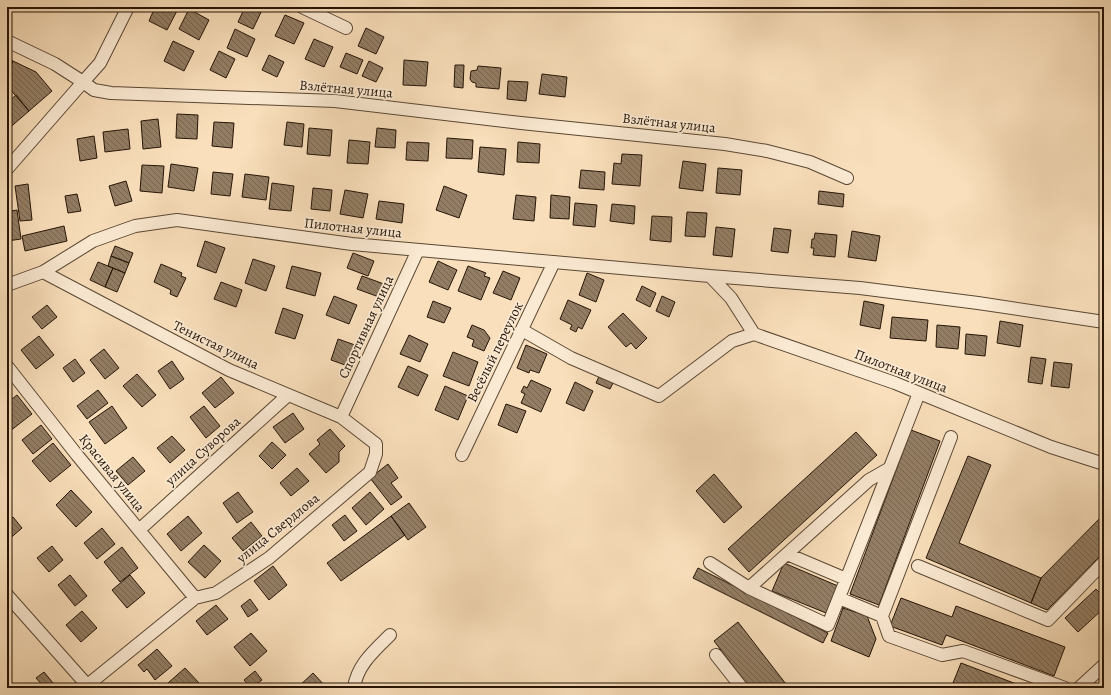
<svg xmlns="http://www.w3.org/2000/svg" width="1111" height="695" font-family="Alegreya,serif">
  <defs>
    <pattern id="building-back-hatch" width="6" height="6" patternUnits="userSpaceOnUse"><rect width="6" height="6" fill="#937e65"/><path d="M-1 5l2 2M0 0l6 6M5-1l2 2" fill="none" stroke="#786651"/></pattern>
  </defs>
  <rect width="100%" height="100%" fill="#f9dfbb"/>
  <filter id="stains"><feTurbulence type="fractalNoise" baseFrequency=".005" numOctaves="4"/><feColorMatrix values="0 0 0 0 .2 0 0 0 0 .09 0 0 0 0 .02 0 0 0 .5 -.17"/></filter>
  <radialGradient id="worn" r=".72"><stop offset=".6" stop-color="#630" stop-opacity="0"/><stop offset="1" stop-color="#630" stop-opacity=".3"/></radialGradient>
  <path fill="url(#building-back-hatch)" stroke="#251407" d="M155,7H179L167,30L149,21Z
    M245,7L263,8L253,29L238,22Z
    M189,9L209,20L199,40L179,29Z
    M285,15L304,23L294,44L275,36Z
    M366,28L384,37L376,54L358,46Z
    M235,29L255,39L247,57L227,48Z
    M314,39L333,47L324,67L305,59Z
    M173,41L194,51L184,71L164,61Z
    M219,51L235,59L226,78L210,70Z
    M346,53L363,60L357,74L340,67Z
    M269,55L284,62L277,77L262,70Z
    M7,59L13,61L7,74Z
    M404,60L428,62L426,86L403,85Z
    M13,61L36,72L52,91L29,111L7,86V74Z
    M369,61L383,68L376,82L362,76Z
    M455,65H464L463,88L454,87Z
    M478,66L501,68L499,89L476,87V83L472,82L470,79L471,71L477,70Z
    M542,74L567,77L565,97L539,94Z
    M508,81L528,82L526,101L507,99Z
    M16,95L29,111L7,130V103Z
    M177,114L198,115L197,139L176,138Z
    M158,119L161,147L143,149L141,121Z
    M214,122L234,123L232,148L212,146Z
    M287,122L304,124L302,147L284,145Z
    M309,128L332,130L330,156L307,154Z
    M377,128L396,130L395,148L375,147Z
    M128,129L130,149L105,152L103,132Z
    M94,136L97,158L80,161L77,139Z
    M447,138L473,140L472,159L446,158Z
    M349,140L370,142L368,164L347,163Z
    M407,142L429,143L428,161L406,160Z
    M518,142L540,144L539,163L517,162Z
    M480,147L506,149L504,175L478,172Z
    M622,154L642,155L640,186L612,184L614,163L621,164Z
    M683,161L706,164L703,191L679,188Z
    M171,164L198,168L194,191L168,187Z
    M142,165L164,166L162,193L140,191Z
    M718,168L742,170L740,195L716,193Z
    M581,170L605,172L604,190L579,188Z
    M213,172L233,174L230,196L211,194Z
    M245,174L269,177L266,200L242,197Z
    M126,181L132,201L115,206L109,186Z
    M272,183L294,186L291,211L269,209Z
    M28,184L32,220L20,221L15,186Z
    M444,186L467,195L459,218L436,210Z
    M313,188L332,190L330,211L311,209Z
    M345,190L368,194L363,218L340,214Z
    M819,191L844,194L843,207L818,204Z
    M77,194L81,211L68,213L65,196Z
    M516,195L536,197L534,221L513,219Z
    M551,195L570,197L569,219L550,218Z
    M379,201L404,204L402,223L376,219Z
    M575,203L597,205L595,227L573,225Z
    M612,204L635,206L634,224L610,221Z
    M17,210L21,239L7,241V217L11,211Z
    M687,212L707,213L705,237L685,236Z
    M652,216L672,217L671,242L650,240Z
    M64,226L67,241L25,251L22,236Z
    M716,227L735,229L732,257L713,255Z
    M774,228L791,230L788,253L771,251Z
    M852,231L880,236L876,261L848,257Z
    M815,233L837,235L835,257L813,255L814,248H811L812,239H814Z
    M205,241L225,248L216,273L197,266Z
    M115,246L133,253L129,263L111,256Z
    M353,253L374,261L368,276L347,268Z
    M111,256L129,263L125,273L108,266Z
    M253,259L275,266L266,291L245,283Z
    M438,261L457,270L448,290L429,282Z
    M98,262L113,268L105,287L90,280Z
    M161,264L182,273L181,276L186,278L177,297L170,294L171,290L154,282Z
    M292,266L321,273L315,296L286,288Z
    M468,266L486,273L484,276L490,278L481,300L458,291Z
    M113,268L125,273L117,292L105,287Z
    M503,271L520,278L511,300L493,293Z
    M587,273L604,280L596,302L579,295Z
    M362,276L384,284L379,297L357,289Z
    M221,282L242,290L236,307L214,299Z
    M642,286L656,293L650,307L636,300Z
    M334,296L357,305L349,324L326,315Z
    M662,296L675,302L669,317L656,311Z
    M568,300L591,310L582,329L578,327L576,332L570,329L572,325L560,319Z
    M433,301L451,308L444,323L427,317Z
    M864,301L884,305L880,329L860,325Z
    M47,305L57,317L42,329L32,317Z
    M283,308L303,315L295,339L275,333Z
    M623,313L647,338L636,349L631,343L626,347L608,327Z
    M892,317L928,320L926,341L890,338Z
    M1000,321L1023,325L1020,347L997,343Z
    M472,325L484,330L490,338L484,351L472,346L474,340L467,337Z
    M937,325L960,327L958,349L936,347Z
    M966,334L987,336L985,356L965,354Z
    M409,335L428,344L420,362L400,354Z
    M39,336L54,355L36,369L21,350Z
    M338,339L355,345L348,366L331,360Z
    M526,345L547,354L539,373L530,370L529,373L517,368Z
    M104,349L119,368L105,379L90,360Z
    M453,352L478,362L469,386L443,376Z
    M1031,357L1046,359L1042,384L1028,382Z
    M75,359L85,373L73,382L63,368Z
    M172,361L184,379L170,389L158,371Z
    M1054,362L1072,364L1069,388L1051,386Z
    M408,366L428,375L418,396L398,387Z
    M1102,370L1104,371V401V394L1100,393Z
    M601,372L615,379L610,389L596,383Z
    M137,374L156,395L142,407L123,386Z
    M221,377L234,393L215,408L202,393Z
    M531,380L551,389L541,412L521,403L525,394L521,392L524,386L527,388Z
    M575,382L593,391L584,411L566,403Z
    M445,386L468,396L458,420L435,410Z
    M98,390L108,403L87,419L77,406Z
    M17,395L32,414L10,431L7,427V403Z
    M506,404L526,411L517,433L498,425Z
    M112,406L127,428L105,444L89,422Z
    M204,406L220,426L206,438L190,417Z
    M293,413L304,429L285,443L273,427Z
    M41,425L52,439L33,454L22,440Z
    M330,429L345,446L339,452V462L326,473L309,454L320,444L317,440Z
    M911,430L940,441L879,605L850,594Z
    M856,432L877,455L749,572L728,549Z
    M172,436L185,450L170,463L157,448Z
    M272,442L286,455L272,469L259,456Z
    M53,443L71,465L50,482L32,461Z
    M968,456L991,465L959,543L1041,578L1031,603L926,558Z
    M133,457L145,471L128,485L116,471Z
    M388,464L398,478L391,483L402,497L391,505L370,478Z
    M297,468L309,481L291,496L280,483Z
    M714,474L742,507L724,523L696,491Z
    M71,490L92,512L76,527L56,505Z
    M238,492L253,512L237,523L223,503Z
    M370,492L384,509L366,525L352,508Z
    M409,503L426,527L408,540L391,516Z
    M1104,514V552L1047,610L1031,603L1041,578Z
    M345,515L357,531L344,541L332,525Z
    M188,516L202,533L181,551L167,534Z
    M391,516L405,535L341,581L327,563Z
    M13,517L22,528L7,541V521Z
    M251,522L262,536L243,551L232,538Z
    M102,528L115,544L97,559L84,543Z
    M204,545L221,561L205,578L188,562Z
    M52,546L63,560L49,572L37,558Z
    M122,547L138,568L120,582L104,562Z
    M784,563L838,586L826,613L772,591Z
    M273,566L287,585L269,600L254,581Z
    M698,568L828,633L823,643L693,578Z
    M70,575L87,596L75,606L58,585Z
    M130,575L145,593L127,608L112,590Z
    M1096,589L1104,597V608L1078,632L1065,618Z
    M901,598L952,617L956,606L1065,647L1054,676L946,635L942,645L890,626Z
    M250,599L258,610L248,617L241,606Z
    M216,605L228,619L207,635L196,621Z
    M843,608L867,616L876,639L869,657L831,641Z
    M82,611L97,628L81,642L66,625Z
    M738,622L789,688H750L714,641Z
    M251,633L267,651L250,666L234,647Z
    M157,649L172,666L155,680L147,669L144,672L138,665Z
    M961,663L1027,688H951Z
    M185,668L200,684L195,688H172L168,683Z
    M255,671L262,680L251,688L244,680Z
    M44,672L53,683L46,688H45L36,678Z
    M313,673L326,687L325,688H297Z"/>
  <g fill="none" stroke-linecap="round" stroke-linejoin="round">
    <defs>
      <path id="minor" d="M302,7L346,28
        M7,41L55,64L83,82L100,63L128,7
        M7,169L83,82L94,90L111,93L335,101L521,123L725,144L767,151L810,162L847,178
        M43,272L229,370L341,417L376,444V454L370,472L269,558L216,593L195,598L84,688
        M710,276L860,288L978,303L1104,322
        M7,285L43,272L93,241L135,226L177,220L352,244L710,276L731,298L754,334L895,383L1051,447L1104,464
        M522,330L571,358L659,396L732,341L754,334
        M7,366L77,455L195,598
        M341,417L418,250
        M951,437L882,616L889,636L942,655L963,651L1065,688
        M462,455L554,262
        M890,468L869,480L749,588L828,625C859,548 889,470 919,393
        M139,530L288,395
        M787,554L846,579
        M710,563L749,588
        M918,566L1048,620L1104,562
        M7,595L87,685L92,688
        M839,598L882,616
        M716,655L742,688
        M354,688C357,665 374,651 390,635
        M1079,688L1104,665"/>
    </defs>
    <use href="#minor" stroke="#5a4734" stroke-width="14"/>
    <use href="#minor" stroke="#fbead3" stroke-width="12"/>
  </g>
  <g text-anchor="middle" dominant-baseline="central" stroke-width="3.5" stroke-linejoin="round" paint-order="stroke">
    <g font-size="14" fill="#251407" stroke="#fbead3">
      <text transform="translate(346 89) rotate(5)">Взлётная улица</text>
      <text transform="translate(669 123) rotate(6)">Взлётная улица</text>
      <text transform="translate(353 228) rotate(6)">Пилотная улица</text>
      <text transform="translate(366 327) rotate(-65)">Спортивная улица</text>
      <text transform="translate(216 345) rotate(26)">Тенистая улица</text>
      <text transform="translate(495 352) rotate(-64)">Весёлый переулок</text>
      <text transform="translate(901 371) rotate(21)">Пилотная улица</text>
      <text transform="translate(203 451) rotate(-42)">улица Суворова</text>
      <text transform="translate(112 473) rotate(51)">Красивая улица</text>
      <text transform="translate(278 528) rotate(-39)">улица Свердлова</text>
    </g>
  </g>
  <rect width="1111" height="695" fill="none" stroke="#f9dfbb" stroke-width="24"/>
  <rect x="8" y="8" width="1095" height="679" fill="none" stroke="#251407" stroke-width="2"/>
  <rect x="12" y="12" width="1087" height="671" fill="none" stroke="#251407"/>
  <rect width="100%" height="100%" filter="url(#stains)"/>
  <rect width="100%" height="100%" fill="url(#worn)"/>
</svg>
